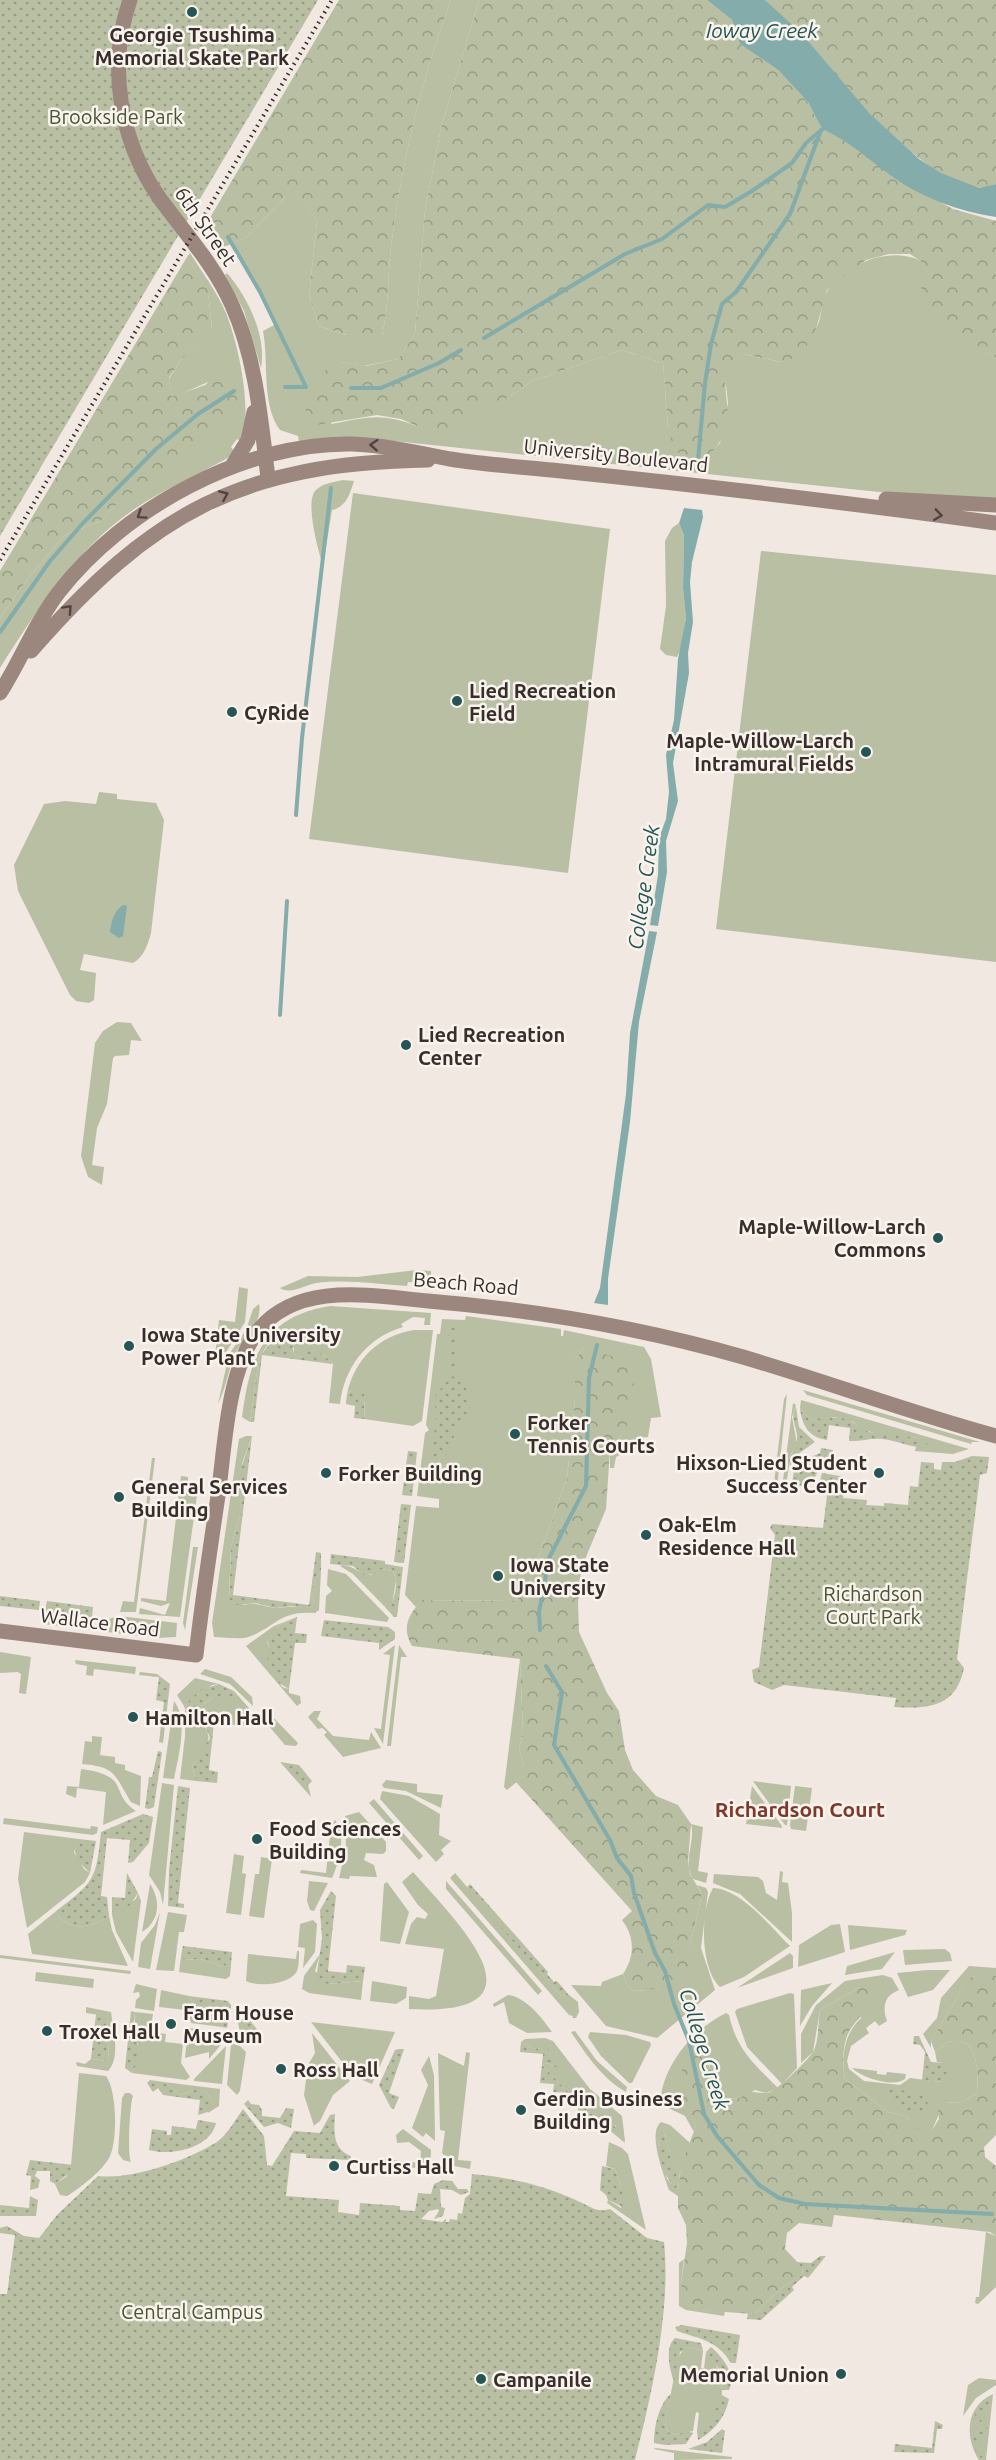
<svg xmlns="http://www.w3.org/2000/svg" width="996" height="2460" font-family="Ubuntu,sans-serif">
  <defs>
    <pattern id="forest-crowns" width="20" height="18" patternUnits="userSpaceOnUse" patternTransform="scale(1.5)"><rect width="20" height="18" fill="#b8bfa2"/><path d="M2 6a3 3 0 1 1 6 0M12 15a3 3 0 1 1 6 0" fill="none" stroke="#979c84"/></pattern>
    <pattern id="park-dots" width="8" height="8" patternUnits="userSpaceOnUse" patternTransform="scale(1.5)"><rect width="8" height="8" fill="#b8bfa2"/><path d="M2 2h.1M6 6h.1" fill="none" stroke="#979c84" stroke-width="1.8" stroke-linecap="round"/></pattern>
  </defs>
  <rect width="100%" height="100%" fill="#f1e8e1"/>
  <path fill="#b8bfa2" d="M451,0H479L441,128L425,210L415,334L398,359L364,366L341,362L331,424C368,417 382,412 419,427L511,396L532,381L622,350L663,363L668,428L712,451L720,443L728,403L725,377L730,362L743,354L781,362C792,352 807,342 815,330C823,319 820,301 828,290C847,262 893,245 923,262L921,282L945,322L996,358V500L879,492L375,439L299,442L298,436L280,430C261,404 269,362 263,331L276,324L233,243L247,237L285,197L301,196L317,221L309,296L319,326L346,335H382C390,304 387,271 392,239C403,157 422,77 451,0Z
    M190,253C202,272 217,292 226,313C239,347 252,407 242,442L237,439L231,447L235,452L226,459C195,476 162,490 133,510C75,550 37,610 0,668V618L23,585L65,535L101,521L115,506L208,382L172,398L169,379L180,361L212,328L208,292L187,257Z
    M227,273C248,297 267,337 261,368L244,311L225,275Z
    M343,480L354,481C350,494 346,507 332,510L324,560L321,559C317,545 305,500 316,490C323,483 334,482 343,480Z
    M353,493L610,529L568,873L309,839Z
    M679,523L684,535L683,588L686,617L682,646L677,657L666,655L660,649L666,606L665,541L672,528Z
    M761,551L996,575V962L716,929Z
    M99,792L117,794V799L156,803L164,820L151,933C148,944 144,957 133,963L84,954L80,970L96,973L94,1000L89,1003L76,1001L70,995L18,891L14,865L44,804L65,801L96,804Z
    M117,1022L131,1023L142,1041L131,1040L129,1055L115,1056L113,1058L107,1104L97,1128L92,1165L104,1167L102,1185L88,1177L81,1156L95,1043L103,1031Z
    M417,1270L431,1271V1276H436L435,1284L408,1282L407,1286C377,1284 346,1279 316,1283C305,1285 291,1295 280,1288L308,1276L357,1277Z
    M239,1287L248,1289L245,1322L223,1357L215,1356L219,1320L235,1322Z
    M259,1304C263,1323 243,1338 235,1354C228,1371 226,1388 218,1404L229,1354L246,1330L253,1309Z
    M330,1306L431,1313L430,1325H424L425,1318L413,1317L401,1324L403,1327C366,1338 344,1368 340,1404L329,1403L333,1364L323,1354L298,1357L294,1354V1348L286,1342L269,1343L259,1357L250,1422L242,1417C250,1357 263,1317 330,1306Z
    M466,1316L561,1329V1336H563L564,1330L644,1347L651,1359L661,1417L651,1418L648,1437L637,1438L636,1446L647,1449L633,1448L616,1457L614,1468H610V1450L625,1430L584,1347L575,1360V1400L567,1478L525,1595L512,1601L423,1600L416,1607L405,1595L416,1506L439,1508V1499L417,1496L425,1433L429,1430L426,1425L437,1334H440L442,1319L465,1320Z
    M414,1330H433L422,1421L413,1426L364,1419L365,1402L352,1390L347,1394C355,1358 379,1336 414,1330Z
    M803,1390L980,1442H972L971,1444L807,1395Z
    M787,1394L777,1488L773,1492L784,1399Z
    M801,1400L969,1449L953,1454L915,1451L918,1438L877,1434L862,1429L853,1422L834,1417L811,1420L800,1408Z
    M793,1403L796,1405L792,1417L797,1444L791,1454L785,1492L782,1488Z
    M246,1436H252L242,1463L240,1515L231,1547L229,1595L244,1605C257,1601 265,1608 277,1608C289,1607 298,1605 310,1608L313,1605L315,1580L321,1571L319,1610L315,1613C279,1610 276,1627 248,1637C239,1640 224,1637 214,1637L212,1623L239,1439Z
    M152,1458H155L136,1612H120L123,1601L134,1602Z
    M181,1476L188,1477V1482L197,1484L199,1481L180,1617L139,1614L140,1608L165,1615L170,1603L161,1606L141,1601V1598L166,1601Z
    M193,1547H198L185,1630L183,1623Z
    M342,1565C354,1566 360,1574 371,1575L381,1569L393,1571L396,1580L392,1604L384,1606L353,1574L340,1566Z
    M328,1569L346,1574L389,1618L387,1622L325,1613L326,1596L332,1591L327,1585Z
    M44,1616L93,1622L92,1630L43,1624Z
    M119,1616L177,1623L176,1637L157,1638L99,1631L98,1622Z
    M297,1617L278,1626L267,1642L270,1648V1664L282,1687L289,1689V1693L300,1696L301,1703L297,1706L246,1646L274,1626Z
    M395,1645L383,1744L374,1728L381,1729L390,1655L383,1654Z
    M399,1645L407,1657H401L391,1746H387Z
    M0,1652L31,1657L26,1694L19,1693L21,1674L18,1672L0,1673Z
    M520,1659L523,1733L519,1748L524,1766V1776L507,1790L504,1787Z
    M75,1660L136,1667L135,1674L94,1669L93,1676L86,1675L87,1666L76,1664Z
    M205,1669L231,1677L252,1697L253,1706L230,1684L200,1674Z
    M195,1678L219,1684L212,1685L184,1706L177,1695Z
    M234,1691L249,1708L248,1720L238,1719L223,1711L208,1720L206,1729C214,1744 200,1753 192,1766L196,1781L180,1779L185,1736V1710L194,1711L214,1697L233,1696Z
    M174,1701C189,1721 178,1757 174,1779L163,1778Z
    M265,1709L298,1743L296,1746L285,1745L262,1718Z
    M314,1711H321L317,1719L333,1736L369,1740L371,1732L381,1748L343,1757L324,1735L327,1732L322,1728L318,1729L308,1717Z
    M92,1736L102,1737L100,1755L115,1757V1763L125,1765V1770L141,1776L140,1806L131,1802C114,1775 117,1767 82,1764L85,1741L92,1742Z
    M81,1769C133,1776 108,1793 136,1811L103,1825L106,1792L77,1788L76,1798L66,1794L67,1786L79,1787Z
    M386,1780L417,1784V1792L443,1795L441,1808L406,1791L384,1788L382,1785Z
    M753,1781L791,1786L787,1825H785Z
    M162,1783L174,1785L163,1905L160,1892L149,1875Z
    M752,1786L782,1826V1828L746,1824Z
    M795,1786L812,1788L806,1831L791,1829L790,1825Z
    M382,1791L409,1796L440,1814L439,1835L451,1841L441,1850L444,1854L436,1862L380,1799Z
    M374,1799L423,1856L419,1860L369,1803Z
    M359,1812L386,1842V1851L383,1854L366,1853L364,1860L374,1865L377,1877L350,1876L349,1879L339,1878L346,1849L345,1816Z
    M4,1818L90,1829L91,1826L98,1827L97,1833L93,1835L3,1824Z
    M335,1820C347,1835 339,1863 332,1878L300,1873L301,1870L326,1873L331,1825Z
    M691,1824L703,1827L698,1871L708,1873L706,1883L693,1879C682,1860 696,1842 691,1824Z
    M24,1832L79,1839L74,1852L84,1869L90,1873L85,1882L27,1928L18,1879Z
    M234,1854L244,1856L242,1873L246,1874L241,1915L226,1913Z
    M261,1857L272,1859L264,1918L249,1916L255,1874H259Z
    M780,1871L783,1872L782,1882L788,1883L792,1913V1942L740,1894L713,1883L714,1874L758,1877L763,1881L766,1893L777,1900Z
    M413,1872C458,1923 555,2017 409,2009V1996L429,1999L436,1996L444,1949L405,1944L411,1924L417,1917L425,1919L428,1914L418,1905L402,1882Z
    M455,1873L555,1989L562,1996L569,1995L578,2002L579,2012L576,2018H572L573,2016L569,2015L450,1878Z
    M309,1881L328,1883L314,1911L310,1910L307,1901Z
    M446,1881L542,1991L538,1995L446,1889Z
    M387,1882L409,1912L400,1944L380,1941L384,1884Z
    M150,1884C161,1900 160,1921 142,1932Z
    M697,1885L706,1888L708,1892L701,1948L715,1990L657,2038L606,2026L571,1985L601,1986L602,1982L623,1974L627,1985L633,1991L660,1989L690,1965V1946L702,1894Z
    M713,1888C741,1889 771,1927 790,1946L744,1977L720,1987C700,1968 700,1911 713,1888Z
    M138,1893L141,1901L133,1962L116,1932L112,1915L136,1899Z
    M55,1912C70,1933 90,1928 109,1916L112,1930L128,1966L32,1954L28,1934Z
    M160,1912L150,1969L138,1967L141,1943L155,1925Z
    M168,1912L187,1915L184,1932H179L174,1971L156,1970Z
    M313,1920L317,1924L315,1952L303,1968L305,1948L298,1947L300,1924Z
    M840,1924L845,1952L798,1967L799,1945L831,1925Z
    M848,1925L907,1930L905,1935L850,1950Z
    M945,1949L950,1953L952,1961L905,1965L903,1950Z
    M297,1951H299C299,1957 299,1966 297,1971C290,1985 257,1987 246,1981L248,1954L296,1959Z
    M895,1952L882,1969L845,1975L847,1966Z
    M790,1953L793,1956V1968L737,1988Z
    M320,1954L315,1971L328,1984L363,1981L361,2000L309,1993L302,1989L304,1976Z
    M0,1955L131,1971L130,1974L0,1958Z
    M181,1956L186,1960L200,1959L221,1966L231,1965L230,1976L226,1979L179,1972Z
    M969,1966L996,1968V1976H975L964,1981L958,1996L931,2041V2048L923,2034L937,2018L941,1998Z
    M928,1970H950L933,1990L908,1997L897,1973Z
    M36,1972L94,1979L93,1988L35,1981Z
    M883,1975L892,1978L899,1990C884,1996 882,2007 887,2021L879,2026L875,2021L866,2028L869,2033L851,2046L847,2061L849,2069L864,2081L900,2085L910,2078L941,2082L943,2063L937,2062L935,2052C940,2050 941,2046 946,2043C949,2041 956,2041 960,2041C980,2045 977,2078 978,2093L962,2102L944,2103L932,2130L921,2132L906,2116L888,2112L845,2079C841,2056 844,2034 861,2018L858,1988L820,2010L813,2052L801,2063V2034L816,2005L845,1981Z
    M372,1981L407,1987L406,1998L396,2004L370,2001Z
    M832,1983L812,2006L800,2026L801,1990Z
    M136,1984L157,1989L154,2011L135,2008L136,2000L140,1996L139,1992L133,1993Z
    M161,1990L189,1996L195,2006L219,2007L224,2017L222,2027L191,2023V2021L185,2020L186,2010L159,2007Z
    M790,1993L794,1994L797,2068L782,2084L747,2047L735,2012L737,2009Z
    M508,1995C526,1997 542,2018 552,2032L527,2033L509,2023L504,2002L494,2007L493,2004Z
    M86,2007L111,2012C113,2029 121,2058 108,2071L77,2066L76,2062L85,2064L91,2059L109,2061L107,2016L86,2013Z
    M135,2012L153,2014L150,2032L166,2034L165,2042L183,2044L181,2063L190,2077L186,2080L132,2073C146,2052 132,2034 135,2012Z
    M726,2013L729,2015C737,2050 753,2063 778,2088L766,2093L755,2090L741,2098L725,2099L714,2082L708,2060L693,2120L696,2126L694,2132L685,2116L660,2104C662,2066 692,2030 726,2013Z
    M311,2022L395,2032L372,2084L353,2076Z
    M190,2028L227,2033L224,2041L209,2059V2052L185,2058L188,2030Z
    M575,2031L597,2061L627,2087L626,2092C602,2078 588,2057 573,2035L571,2032Z
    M590,2032L626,2035L650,2042L651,2045L632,2083H629L601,2056L588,2037Z
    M312,2033L350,2081L333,2095L320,2121L312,2127L314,2126L304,2095L308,2065L315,2053Z
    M545,2038L553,2041L590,2089L622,2116L625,2141L616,2131V2126L591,2112L579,2093H569L542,2065L547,2063L557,2068L539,2048H532L521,2042L525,2039Z
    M234,2040L246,2052L240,2091L237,2095L227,2085L231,2045Z
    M226,2046L222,2084L194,2081V2079Z
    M466,2052L470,2053L458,2160L471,2161L470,2169L454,2166L442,2153L445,2131L440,2130L438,2053L464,2066Z
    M429,2056L434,2075L435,2141L426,2133L423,2137L412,2128L428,2085L421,2070Z
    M852,2068L877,2071V2074L886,2075L887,2072L906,2074L905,2079C894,2088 862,2078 852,2068Z
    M79,2073L106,2076C117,2090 118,2142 109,2158C101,2172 80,2188 67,2196L60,2195L55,2184L66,2177L73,2165H71Z
    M164,2082L220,2089L219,2106L208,2113L212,2099L204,2090H194L180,2095Z
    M125,2093H130L133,2096C130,2102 127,2156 131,2162L123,2160L118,2153L122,2098Z
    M661,2122L670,2125L690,2143L680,2172L676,2171L664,2134L659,2142L667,2179L678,2190V2196L669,2190C664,2175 647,2133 661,2122Z
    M403,2129L431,2150L430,2173L420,2168L375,2166L384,2159L420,2163L421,2151L409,2142L397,2143L396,2135Z
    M609,2142L622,2148L628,2154L646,2230L607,2203L608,2200L621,2208L622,2189L615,2169L606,2166Z
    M986,2232L996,2236V2287L978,2304L975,2303L976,2297H979Z
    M684,2259L681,2283L696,2310L725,2311L724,2316L686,2310L679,2306V2263Z
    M691,2347L703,2351L701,2368H704L706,2352C730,2372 727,2424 697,2431L699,2413L696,2412L693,2431L676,2435L668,2432L665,2423L678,2357L684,2349Z
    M979,2378L996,2380V2385L976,2398L963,2416L968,2385Z
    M993,2394L986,2460H979C964,2436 966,2406 993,2394Z
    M654,2449L655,2448L732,2457V2459L674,2460V2453Z"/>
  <path fill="url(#forest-crowns)" d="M339,0H451C422,77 403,157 392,239C387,271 390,304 382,335L368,342L319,326L309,296L317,221L301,197H285L247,237L224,247L210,231L208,221Z
    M479,0H707L732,20L740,44L778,70L808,102L822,129L845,139L892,176L927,195L953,209L996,221V358C974,342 940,326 926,303C919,291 921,275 922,262L910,254H889L866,260L847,273L827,290L816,329L801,356L781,362L743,354C712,374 733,398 726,429C723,441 712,450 706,461L689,459L674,450L668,428L663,363L622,350L532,381L511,396L445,429L419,427L401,419L377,415L310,426L305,412L317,375L341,362L366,366L398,359L415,334L425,210L441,128Z
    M765,0H996V184C991,185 983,188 978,188C919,183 807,46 765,0Z
    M187,257L208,291L212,329L180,361L169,378L172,397L227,377L238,382L237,403L211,433L115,506L101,521L65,535L23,585L0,618V571Z
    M584,1347L632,1363L635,1405L625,1430L610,1450L606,1509L581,1569L578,1604L579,1632L607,1693L619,1711L625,1750L633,1770L656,1796L678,1805L691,1824L688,1861L690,1874L702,1894L690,1946V1965L682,1980L660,1989L633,1991L627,1985L623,1974C635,1956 635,1937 622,1920L632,1911L516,1782L524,1776V1766L519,1748L523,1733L520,1659L412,1646C401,1627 409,1614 422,1600L512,1601L525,1595L567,1478L575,1400V1360Z
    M975,1976H996V2135L984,2147L985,2157L996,2166V2236L990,2232L834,2215L832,2227L799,2223L787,2233L785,2249L803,2268L802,2275L784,2286L754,2314L696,2310L685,2301L681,2283L687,2243L686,2225L678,2208V2190L681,2165L696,2126C683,2101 670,2077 693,2051L701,2050L725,2099L741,2098C750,2087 755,2094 767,2093C776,2092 807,2061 813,2052C819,2042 818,2022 820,2010L858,1988L874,1987L877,1991C871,2007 861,2014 852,2027C842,2040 842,2063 845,2079L888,2112L906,2116L921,2131L932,2130L939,2119L938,2110L944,2103L962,2102L978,2093C977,2078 980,2045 960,2041C956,2041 949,2041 946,2043C941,2046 940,2050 935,2052L931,2041L958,1996L964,1980Z"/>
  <path fill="url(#park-dots)" d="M0,0H318L0,536Z
    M453,1325L458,1327V1367L452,1369C450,1364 447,1331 448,1326Z
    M273,1340L292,1343L294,1354L298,1357L304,1356L308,1351L323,1354L333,1364L262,1355L254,1422H250L259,1357Z
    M451,1376L467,1380L466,1394L471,1410L453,1438L445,1458L439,1459L433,1456L430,1448L436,1425L435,1396Z
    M352,1390L362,1392L365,1396L364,1419L354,1418L355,1406L346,1404L347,1394Z
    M796,1407L799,1427L815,1442L798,1454L790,1466C787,1456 796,1450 797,1439C798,1428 789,1418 796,1407Z
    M800,1408L811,1420L827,1417L847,1419L869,1432L918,1438L931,1446C913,1450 901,1441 882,1439C870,1438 859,1442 849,1441L850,1428L829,1425L827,1440C808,1437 802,1425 800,1408Z
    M252,1436L233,1595L309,1605L316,1552L321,1553V1571L315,1580L313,1605L310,1608L293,1606L275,1608L256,1603L237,1605L229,1600L231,1547L240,1515L241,1468Z
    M821,1448L833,1450L830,1467L819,1469L814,1479H805L804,1486L794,1485L793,1495L790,1494L795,1466L806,1454L809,1458L820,1453Z
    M408,1451L417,1452L412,1496L402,1495Z
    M972,1456L989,1457L987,1473L980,1475L957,1659L964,1668C956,1708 927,1709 894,1707L896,1698L784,1685L772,1690L754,1682L752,1670L759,1667L775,1535L770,1528L772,1524L823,1528L827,1495L818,1490L822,1473L845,1477L843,1498L867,1500L866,1505L884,1506V1503L908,1505L910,1486L918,1487L921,1462L934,1463V1469L941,1470L942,1462H955Z
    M401,1504L411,1505L404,1563L394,1562Z
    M331,1554L385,1561V1564L403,1567L397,1617H394L384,1606L391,1604C396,1595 398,1580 393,1571L381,1569L376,1574L364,1575L353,1566L330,1564Z
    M0,1596L40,1601L39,1610L0,1606Z
    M47,1601L93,1607L92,1618L45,1612Z
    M297,1617L295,1633L307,1634L306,1643H295L289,1689L279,1683C275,1674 271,1667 267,1658L270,1648L266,1638L278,1626Z
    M324,1620L388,1627L395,1632V1639L379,1650V1643L321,1636Z
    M140,1672L157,1674L170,1684L163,1743L159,1742L164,1702L156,1700L159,1677L139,1675Z
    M219,1684L234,1691L233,1697H214L194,1711L187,1713L184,1706L200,1690Z
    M220,1711L248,1720L247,1726L214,1723L209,1770L218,1772L217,1783L196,1781L192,1766L210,1738L205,1725Z
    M158,1751L162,1752L154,1807L149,1809L145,1808L149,1777H152Z
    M280,1762L299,1765L312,1781L308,1785L311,1797Z
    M178,1786L190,1788L178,1903L184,1904V1908L168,1906L169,1870Z
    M143,1814L153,1817L149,1843L133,1862L128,1863L130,1840L107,1838L101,1896L107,1897L109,1916C90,1928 70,1933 55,1912C94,1882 96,1881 101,1832Z
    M79,1839L96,1841L90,1873L76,1859L75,1845Z
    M127,1873L138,1893L130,1905L112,1915V1897L125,1898Z
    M470,1884L548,1972L547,1974L554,1982L557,1981L569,1995L562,1996L555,1989L473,1896L467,1887Z
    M331,1891L336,1896L328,1971L346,1973L347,1965L365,1967L363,1981L328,1984L316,1979L322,1939L320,1910Z
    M183,1946L232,1952L231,1965L221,1966L200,1959L185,1960L181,1956Z
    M189,1996L228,2001L231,2005L227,2028L222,2027L224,2017L219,2007L195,2006Z
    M131,2011L135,2012L133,2027L141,2057L132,2073L125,2068Z
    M96,2014L107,2015L109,2061L91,2059Z
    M248,2018L260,2033L259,2038L253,2044C243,2042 238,2029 238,2020Z
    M914,2036H919L931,2062L943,2063L947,2069L946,2078L941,2082L922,2080L925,2052L920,2045L913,2044Z
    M521,2042L532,2048L548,2049C553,2055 559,2060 557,2068L547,2063L542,2065L569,2093L553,2092L554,2084L540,2083L543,2054L520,2052Z
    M399,2049H404L389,2093L399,2097L394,2109L391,2108L379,2085L395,2050Z
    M150,2080L164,2082L180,2095L194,2090H204L212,2099L211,2111L198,2115L200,2100L163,2095L158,2088L153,2092L147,2083Z
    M899,2089L915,2095L926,2094L928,2107L917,2114L907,2111L906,2114C896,2108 890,2102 888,2090Z
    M584,2093L587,2095L591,2112C619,2118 608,2122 624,2138L625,2143L608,2129L607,2125L597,2123L595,2129L572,2126L573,2120H577L579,2101L575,2100L576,2094Z
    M248,2100L251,2104L259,2105L262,2110V2116L280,2118L286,2108L294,2109L291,2128L278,2123L264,2127L244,2104Z
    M243,2109L264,2136L267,2165L272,2166L294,2131L320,2133L330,2115L335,2114C334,2130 332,2149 351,2156V2160L306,2158V2154L291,2153L286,2196L339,2200L338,2212L359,2215L360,2203L400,2206V2210L415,2211L418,2193L431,2194L434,2184L443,2180L452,2181L458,2189H467L469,2192L461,2195L452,2190L440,2189L441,2207L445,2208L443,2216L434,2219L439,2211L438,2209L429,2211L421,2219L442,2222L446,2219V2222H449L450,2219L457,2220L458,2213L462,2214L465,2198L470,2194L472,2174C509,2177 546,2186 580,2202C592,2207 596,2213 610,2209L647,2238L664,2242C671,2310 652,2393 635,2460H0V2294H7L15,2235L0,2233V2228L7,2226L24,2236L39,2238L57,2215L98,2176C133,2180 188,2160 217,2142C227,2135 236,2119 243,2109Z
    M198,2120L216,2123C210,2149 171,2156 149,2150L152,2129L167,2131V2135H171L172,2126L196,2129Z
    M660,2133L664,2134L676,2170L680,2172L678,2190C663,2179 657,2151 660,2133Z
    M30,2160L73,2165L75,2169L55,2184L50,2181V2171H37L35,2176L40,2180L38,2188L30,2190L31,2176L26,2175Z
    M602,2166L615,2169L622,2189L623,2207L608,2200L606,2195L600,2190Z
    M30,2196L38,2200L36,2216H0V2205L29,2208Z
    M820,2256H826L808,2278L804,2276L792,2287L794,2290L761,2320L747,2319L748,2313L754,2314L784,2286L802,2275L803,2268L795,2262L811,2263Z
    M682,2325L740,2335L736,2363H731C717,2340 700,2339 677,2331L675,2327Z
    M675,2338L701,2343L703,2351L691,2347L680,2352L674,2382C670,2370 664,2348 675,2338Z
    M711,2347C722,2356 737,2375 729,2390H722L720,2370L706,2352Z
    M671,2394L665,2423L668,2432L676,2435L687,2431L693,2433L686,2444L665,2445L654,2443C654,2427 659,2403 671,2394Z
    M722,2395L729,2399C725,2418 714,2431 698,2440L697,2431L709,2422Z
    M991,2397V2403L980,2412L982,2426L988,2428L987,2436L977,2437L984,2456L981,2458C969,2444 972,2436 979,2422L974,2413L981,2404Z
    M935,2421L943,2425L942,2429H937L934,2453L894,2452L895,2444L932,2448Z
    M722,2429L725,2431L722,2453L688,2449L707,2442Z"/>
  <path fill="#83acaa" d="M707,0H765L801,33L870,114L919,159L941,173L979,188L996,184V217C958,211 922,198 890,175C867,158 848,140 822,129L808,102L778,70L740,44L732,20Z
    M684,508L702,510L703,517L692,562L690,582L693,622L688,653L689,673L673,763L678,801L666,841L667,872L658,926L650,925L658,875L659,838L666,819L669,792L666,755L674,720L678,659L686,618L683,588L684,535L679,523Z
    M123,905L127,906L123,936L119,938L110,932C111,922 114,911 123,905Z
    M649,931L657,932L639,1022L630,1122L608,1279V1305L594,1303L600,1288L626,1094L630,1033Z"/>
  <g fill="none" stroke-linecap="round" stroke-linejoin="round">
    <path stroke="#83acaa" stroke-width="4" d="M228,237L260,292L306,387H285
      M484,338L625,254L662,239L708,205L725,207L752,191L792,163L806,143L825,127
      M351,388H381L439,363L461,350
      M698,460L705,383L711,344L722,304L736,292L790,214L821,130
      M0,632L50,561L83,523L156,449L198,414L234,391
      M296,815L302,738L331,488
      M280,1015L287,901
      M540,1630L539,1612L549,1558L586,1486L589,1378L597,1345
      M546,1666L562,1692L554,1745L610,1840L617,1858L631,1876L634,1893L655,1953L665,1971L674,2004L689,2041L704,2114L717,2136L759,2185L779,2198L805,2204L992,2214"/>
    <path stroke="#9c877f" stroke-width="15" d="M130,0C107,65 120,140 158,196C184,232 214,264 232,305C256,358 261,421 268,478
      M232,466L248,440L254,412
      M886,499L996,505
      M31,651C152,512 242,463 428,460
      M0,693C21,660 35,623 59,592C123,509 245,442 352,444C386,445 417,453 450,459C487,465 524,467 561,471C706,486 851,503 996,523
      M0,1631L196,1655C202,1602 210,1549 218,1496C225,1446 227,1372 257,1332C297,1280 373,1296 428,1301C537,1310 638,1327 743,1357C828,1382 911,1413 996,1436"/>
    <path stroke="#382e2b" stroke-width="4" stroke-dasharray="1.5 4.5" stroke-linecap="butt" d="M0,560L332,0"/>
  </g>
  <defs><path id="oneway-chevron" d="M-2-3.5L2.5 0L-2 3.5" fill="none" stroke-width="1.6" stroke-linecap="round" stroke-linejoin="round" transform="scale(1.5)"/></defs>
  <g stroke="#514440">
    <use href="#oneway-chevron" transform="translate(374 445) rotate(-176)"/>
    <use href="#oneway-chevron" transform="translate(224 495) rotate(-23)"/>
    <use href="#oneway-chevron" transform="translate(141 515) rotate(146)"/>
    <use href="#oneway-chevron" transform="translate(938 515) rotate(8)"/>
    <use href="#oneway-chevron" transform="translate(68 609) rotate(-47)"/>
  </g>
  <g fill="#255554" stroke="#f9f3ed" stroke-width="2">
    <circle cx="192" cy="12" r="6"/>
    <circle cx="457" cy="701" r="6"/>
    <circle cx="232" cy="712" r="6"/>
    <circle cx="866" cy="752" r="6"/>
    <circle cx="406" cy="1045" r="6"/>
    <circle cx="938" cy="1238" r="6"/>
    <circle cx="129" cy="1346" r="6"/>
    <circle cx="515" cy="1434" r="6"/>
    <circle cx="326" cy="1473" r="6"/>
    <circle cx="879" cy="1473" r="6"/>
    <circle cx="119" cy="1497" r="6"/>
    <circle cx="646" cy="1535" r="6"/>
    <circle cx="498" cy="1576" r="6"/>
    <circle cx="133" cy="1717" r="6"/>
    <circle cx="257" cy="1839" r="6"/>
    <circle cx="171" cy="2024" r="6"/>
    <circle cx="47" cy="2031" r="6"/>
    <circle cx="281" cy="2069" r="6"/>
    <circle cx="521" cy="2110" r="6"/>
    <circle cx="334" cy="2166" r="6"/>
    <circle cx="841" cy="2374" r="6"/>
    <circle cx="481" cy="2379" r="6"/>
  </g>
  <g text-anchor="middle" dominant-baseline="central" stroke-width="5" stroke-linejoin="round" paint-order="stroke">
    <g font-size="20" font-weight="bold" fill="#382e2b" stroke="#f9f3ed" text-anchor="start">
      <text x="192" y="34" text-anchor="middle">Georgie Tsushima<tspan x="192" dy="23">Memorial Skate Park</tspan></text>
      <text x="469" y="690">Lied Recreation<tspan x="469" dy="23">Field</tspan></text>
      <text x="244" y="712">CyRide</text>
      <text x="854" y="740" text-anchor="end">Maple-Willow-Larch<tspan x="854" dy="23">Intramural Fields</tspan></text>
      <text x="418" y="1034">Lied Recreation<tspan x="418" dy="23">Center</tspan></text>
      <text x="926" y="1226" text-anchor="end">Maple-Willow-Larch<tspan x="926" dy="23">Commons</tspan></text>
      <text x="141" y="1334">Iowa State University<tspan x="141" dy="23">Power Plant</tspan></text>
      <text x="527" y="1422">Forker<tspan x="527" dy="23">Tennis Courts</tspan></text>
      <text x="867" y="1462" text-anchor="end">Hixson-Lied Student<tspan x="867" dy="23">Success Center</tspan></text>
      <text x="338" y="1473">Forker Building</text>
      <text x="131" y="1486">General Services<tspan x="131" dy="23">Building</tspan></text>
      <text x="658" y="1524">Oak-Elm<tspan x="658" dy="23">Residence Hall</tspan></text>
      <text x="510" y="1564">Iowa State<tspan x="510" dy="23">University</tspan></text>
      <text x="145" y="1717">Hamilton Hall</text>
      <text x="269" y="1828">Food Sciences<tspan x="269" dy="23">Building</tspan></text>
      <text x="183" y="2012">Farm House<tspan x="183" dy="23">Museum</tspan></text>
      <text x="59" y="2031">Troxel Hall</text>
      <text x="293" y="2069">Ross Hall</text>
      <text x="533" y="2098">Gerdin Business<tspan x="533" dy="23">Building</tspan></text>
      <text x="346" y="2166">Curtiss Hall</text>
      <text x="829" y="2374" text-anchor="end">Memorial Union</text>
      <text x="493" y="2379">Campanile</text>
    </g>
    <g font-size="20" fill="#4a5432" stroke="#f9f3ed">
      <text x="116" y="116">Brookside Park</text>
      <text x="873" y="1593">Richardson<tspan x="873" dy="23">Court Park</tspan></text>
      <text x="192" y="2311">Central Campus</text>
    </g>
    <g font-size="20" fill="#382e2b" stroke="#f9f3ed">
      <text transform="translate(206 226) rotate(55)">6th Street</text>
      <text transform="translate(616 455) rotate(6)">University Boulevard</text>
      <text transform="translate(466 1283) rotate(5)">Beach Road</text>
      <text transform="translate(100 1622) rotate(7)">Wallace Road</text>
    </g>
    <g font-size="21" font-style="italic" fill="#255554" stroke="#f9f3ed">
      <text x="762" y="30">Ioway Creek</text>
      <text transform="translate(643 887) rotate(-82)">College Creek</text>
      <text transform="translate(705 2049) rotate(73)">College Creek</text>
    </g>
    <g font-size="21" font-weight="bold" fill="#7f392c" stroke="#f9f3ed">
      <text x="800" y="1809">Richardson Court</text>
    </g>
  </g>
</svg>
